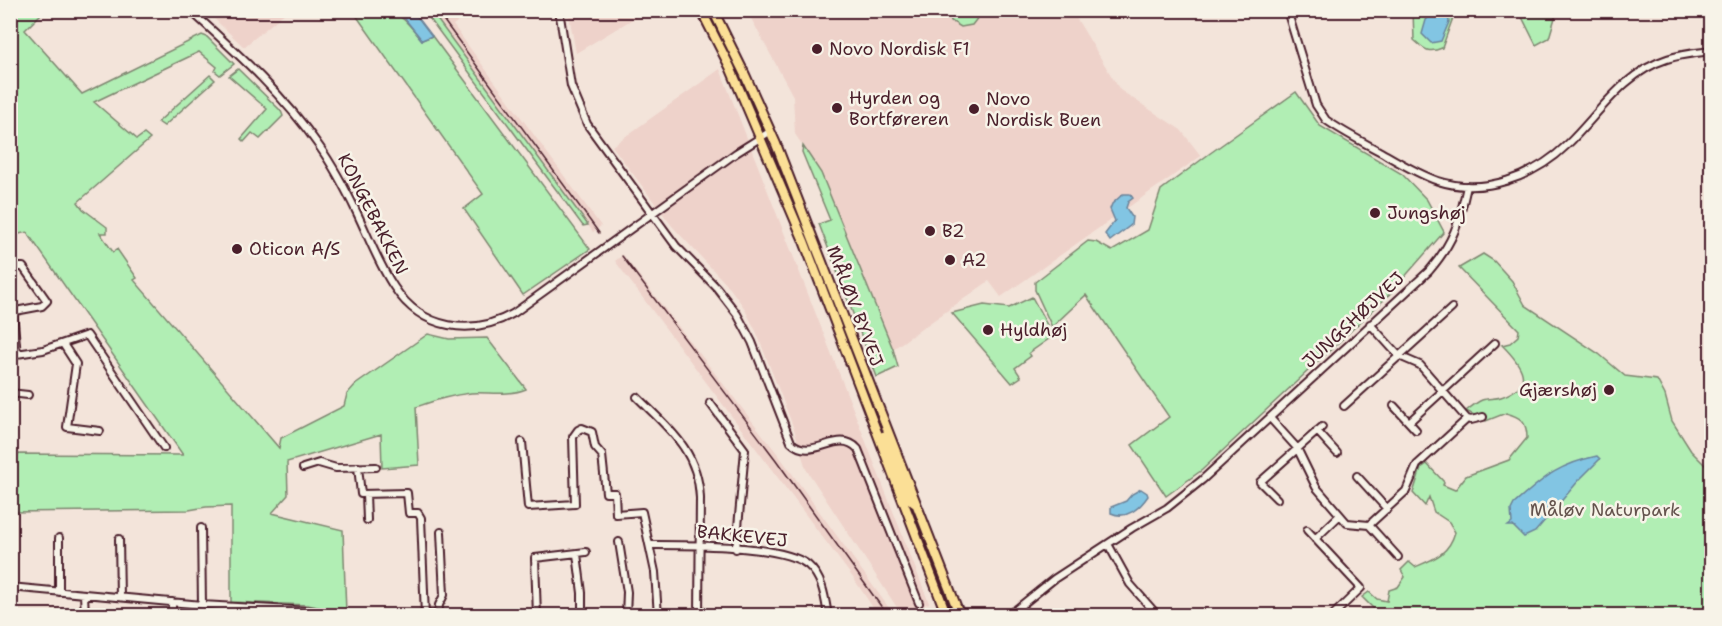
<svg xmlns="http://www.w3.org/2000/svg" width="1722" height="626" font-family="'Shantell Sans',sans-serif">
  <rect width="100%" height="100%" fill="#f3e4da"/>
  <filter id="ink" filterUnits="userSpaceOnUse"><feTurbulence type="fractalNoise" baseFrequency=".0167" numOctaves="2"/><feDisplacementMap in="SourceGraphic" scale="12" xChannelSelector="R" yChannelSelector="G"/><feConvolveMatrix kernelMatrix="1 2 1 2 8 2 1 2 1" color-interpolation-filters="sRGB"/></filter>
  <g filter="url(#ink)">
    <path fill="#eed2ca" d="M568,10H646V11L576,53Z
      M206,11H287L244,47Z
      M431,11H472L453,25L601,226L593,232Z
      M747,11H1072L1120,90L1181,130L1201,156L1001,297L989,281L893,349L821,173L795,134L793,96Z
      M720,69L929,603L907,612L896,606L806,469L794,429L756,331L743,306L729,287L672,226L612,146Z
      M623,255L780,457L894,615H878L854,579L615,261Z"/>
    <path fill="#b1eeb4" stroke="#7e8670" stroke-width="1.5" d="M11,11H44L25,30L82,94L202,35L207,37L234,64L220,75L215,71L217,67L199,52L94,102L137,139L144,134L150,139L78,202L83,209L107,227V233H100L113,252L117,249L137,278L134,280L279,448L281,438L344,406L347,394L355,385L428,334L449,339L487,338L526,389C509,396 489,392 471,393C451,395 434,401 416,407L419,465L382,468L381,434L287,462L288,495L272,513L343,530L346,613L308,605L231,602V506L206,507L189,510L11,512V454L183,455L27,232L11,236Z
      M353,11C396,11 394,6 422,40L432,36L590,249L523,295L464,209L483,194Z
      M424,11H431L588,225L583,226Z
      M948,11L980,10V11L979,16L972,25L961,27L951,21Z
      M1413,11H1450L1454,15L1442,48C1428,54 1424,49 1414,40Z
      M1519,11H1557L1549,38L1536,45Z
      M238,69L281,111L283,116L260,139L252,133L244,142L241,139L267,109L229,76Z
      M210,75L215,80L164,126L158,122Z
      M1296,92L1320,126L1402,174L1427,200L1444,232L1387,297L1202,470L1166,496L1132,445L1169,417L1086,295L1052,327L1035,290V282L1088,241L1096,242L1112,251L1148,230L1161,190L1209,154Z
      M803,146L821,173L893,349L898,367L877,377L819,224L830,220L802,152Z
      M1483,254L1494,261L1512,281L1525,305L1599,354L1625,376L1657,380L1665,395L1672,421L1691,451L1711,471V615H1380L1362,597L1369,592L1377,599L1387,601L1389,590L1398,587L1405,577L1401,570L1409,562L1415,567C1434,559 1449,554 1455,532L1449,522L1434,512L1429,497L1425,506L1413,493L1421,468L1427,464L1444,482L1443,485L1455,490L1466,476L1509,460L1527,438C1527,422 1521,417 1506,413L1486,421L1466,411C1471,407 1477,402 1482,400C1488,398 1495,399 1501,397C1537,385 1521,364 1502,345L1510,343L1518,336L1519,330L1459,268Z
      M1032,297L1053,336L1029,353L1031,356L1015,368L1021,377L1012,383L952,313L984,305L1009,308Z"/>
    <path fill="#82c5e3" stroke="#6c8399" stroke-width="1.5" d="M394,11H413L432,36L422,40L405,19Z
      M1443,11L1448,14L1449,22L1441,41L1431,43L1422,34L1426,20L1433,12Z
      M1123,194H1130L1133,198L1128,202L1126,208L1132,217L1131,225L1110,241L1105,234L1115,221L1110,209L1112,204Z
      M1597,456L1600,459L1580,479L1535,532L1524,537L1513,526H1508L1512,523L1511,510L1514,504C1544,478 1556,465 1597,456Z
      M1141,489L1147,493L1148,496C1139,509 1127,520 1111,513V507L1126,501L1132,494Z"/>
    <g fill="none" stroke-linecap="round" stroke-linejoin="round">
      <defs>
        <path id="minor" d="M190,10C236,52 284,95 319,146C334,167 346,190 357,213C369,238 379,265 394,287C422,330 472,337 514,313L736,153L771,131
          M559,10L571,86L587,124L676,246L717,288L737,314L752,342L791,442C812,463 838,427 858,449L919,603
          M1287,10L1316,105L1326,120C1343,132 1363,142 1381,152C1400,163 1418,174 1438,181C1484,196 1534,177 1568,144C1599,114 1623,73 1667,59C1681,54 1696,53 1712,51
          M10,267H23L47,301L42,306L10,312
          M13,312L17,355
          M63,344L76,364L67,427L100,431
          M10,355L43,350L87,335L164,448
          M10,393L28,395
          M637,397C668,428 698,450 700,498L699,616
          M710,403L745,450L736,549
          M1344,406L1452,308
          M1394,406L1416,430
          M1270,418L1297,448L1316,487L1347,523L1369,525L1406,491L1417,465L1467,419L1420,365L1399,356L1370,324
          M1467,419L1471,420L1483,417
          M1409,422L1495,343
          M1317,431L1337,453
          M522,442L528,507L575,504L573,437L578,430L582,428L592,432L595,447L602,455L606,493H615L616,514L642,512L655,572L658,616
          M358,467L361,494L407,493L409,513H418L421,518L425,616
          M303,468L319,463L336,468L376,467
          M1357,476L1387,509
          M366,494L367,520
          M1277,499L1260,482L1322,427
          M1369,525L1398,557
          M201,528L202,605
          M1307,530L1361,588L1332,616
          M59,538V592
          M119,539L120,597
          M1315,539L1340,515
          M619,542L627,592L626,616
          M1108,544L1130,584L1158,616
          M650,545C686,545 782,544 808,565C823,578 825,598 828,616
          M577,554L582,593V616
          M10,587L202,605L310,611L337,616
          M84,594L85,616
          M172,602V616
          M425,614H438L439,605L444,595L441,532
          M537,616L535,558L586,552
          M1008,616L1054,579L1132,528L1167,508L1202,480L1429,271C1454,242 1459,223 1467,186"/>
        <path id="major" d="M701,10L730,67L804,241L947,616
          M713,10L745,75L776,144L960,616
          M883,436L906,495L914,503"/>
      </defs>
      <use href="#minor" stroke="#4a1f2b" stroke-width="10"/>
      <use href="#major" stroke="#4a1f2b" stroke-width="12"/>
      <use href="#minor" stroke="#f7f3e8" stroke-width="6"/>
      <use href="#major" stroke="#fbdf96" stroke-width="8"/>
      <path stroke="#4a1f2b" stroke-width="1.5" d="M436,10L599,233
        M622,256L776,460L888,616"/>
    </g>
  </g>
  <g fill="#4a1f2b" stroke="#f7f3e8" stroke-width="2">
    <circle cx="817" cy="49" r="6"/>
    <circle cx="837" cy="108" r="6"/>
    <circle cx="974" cy="109" r="6"/>
    <circle cx="1375" cy="213" r="6"/>
    <circle cx="930" cy="231" r="6"/>
    <circle cx="237" cy="249" r="6"/>
    <circle cx="950" cy="260" r="6"/>
    <circle cx="988" cy="330" r="6"/>
    <circle cx="1609" cy="390" r="6"/>
  </g>
  <g text-anchor="middle" dominant-baseline="central" stroke-width="5" stroke-linejoin="round" paint-order="stroke">
    <g font-size="18" fill="#4a1f2b" stroke="#f7f3e8" text-anchor="start">
      <text x="829" y="49">Novo Nordisk F1</text>
      <text x="849" y="98">Hyrden og<tspan x="849" dy="21">Bortføreren</tspan></text>
      <text x="986" y="99">Novo<tspan x="986" dy="21">Nordisk Buen</tspan></text>
      <text x="1387" y="213">Jungshøj</text>
      <text x="942" y="231">B2</text>
      <text x="249" y="249">Oticon A/S</text>
      <text x="962" y="260">A2</text>
      <text x="1000" y="330">Hyldhøj</text>
      <text x="1597" y="390" text-anchor="end">Gjærshøj</text>
    </g>
    <g font-size="18" fill="#4a1f2b" stroke="#f7f3e8">
      <text transform="translate(373 214) rotate(63)">KONGEBAKKEN</text>
      <text transform="translate(855 306) rotate(69)">MÅLØV BYVEJ</text>
      <text transform="translate(1353 320) rotate(-43)">JUNGSHØJVEJ</text>
      <text transform="translate(742 536) rotate(6)">BAKKEVEJ</text>
    </g>
    <g font-size="18" fill="#64534d" stroke="#f7f3e8">
      <text x="1605" y="510">Måløv Naturpark</text>
    </g>
  </g>
  <rect width="1722" height="626" fill="none" stroke="#f7f3e8" stroke-width="36"/>
  <rect x="18" y="18" width="1686" height="590" fill="none" stroke="#4a1f2b" stroke-width="2" filter="url(#ink)"/>
</svg>
